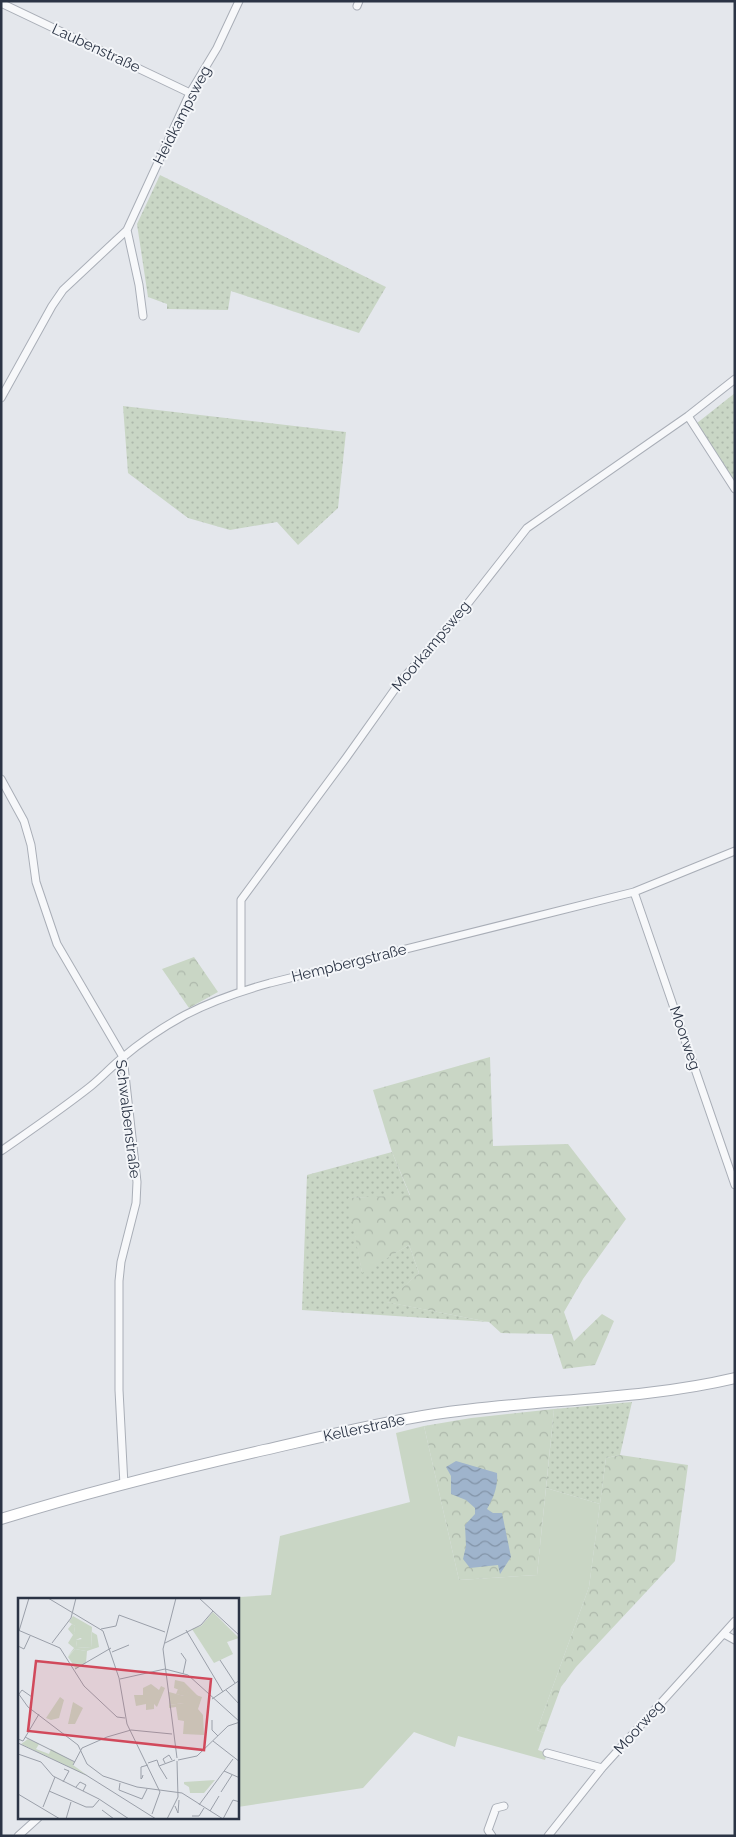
<svg xmlns="http://www.w3.org/2000/svg" width="736" height="1837" font-family="Raleway,sans-serif">
  <defs>
    <pattern id="grass-dots" width="8" height="8" patternUnits="userSpaceOnUse" patternTransform="scale(1.25)"><rect width="8" height="8" fill="#c9d6c5"/><path d="M2 2h.1M6 6h.1" fill="none" stroke="#adb8ab" stroke-width="1.8" stroke-linecap="round"/></pattern>
    <pattern id="forest-crowns" width="20" height="18" patternUnits="userSpaceOnUse" patternTransform="scale(1.25)"><rect width="20" height="18" fill="#c9d6c5"/><path d="M2 6a3 3 0 1 1 6 0M12 15a3 3 0 1 1 6 0" fill="none" stroke="#adb8ab"/></pattern>
    <pattern id="water-waves" width="16" height="10" patternUnits="userSpaceOnUse" patternTransform="scale(1.25)"><rect width="16" height="10" fill="#9fb4cc"/><path d="M0 5q4-4 8 0t8 0" fill="none" stroke="#8293a7"/></pattern>
  </defs>
  <rect width="100%" height="100%" fill="#e4e7ec"/>
  <path fill="url(#grass-dots)" d="M160,175L386,287L359,333L231,291L228,310L167,309V304L148,297L137,224Z
    M735,393V482L692,427Z
    M123,406L346,432L338,508L298,545L277,522L230,530L188,518L128,473Z
    M392,1152L410,1196L349,1198L362,1272L409,1245L419,1273L387,1302L489,1322L302,1310L307,1175Z
    M632,1402L620,1455L606,1458L600,1504L546,1488L554,1409Z"/>
  <path fill="url(#forest-crowns)" d="M194,957L218,992L189,1008L162,969Z
    M490,1057L493,1146L568,1144L626,1219L583,1279L564,1312L574,1341L602,1314L614,1321L595,1365L563,1369L552,1334L501,1333L489,1322L386,1302L419,1273L409,1245L362,1273L348,1198L410,1195L392,1152L373,1090Z
    M554,1409L537,1575L459,1580L424,1426L471,1418Z
    M620,1455L688,1465L675,1561L576,1667L561,1687L544,1733L537,1730L589,1587L606,1458Z"/>
  <path fill="#c9d6c5" d="M424,1426L459,1580L537,1575L546,1488L600,1504L589,1587L537,1730L544,1733L538,1750L547,1753L545,1760L458,1736L455,1747L414,1732L363,1788L238,1807V1600H193L271,1595L280,1536L410,1502L396,1433Z"/>
  <path fill="url(#water-waves)" d="M456,1461L497,1473C498,1486 494,1497 487,1509L493,1513H502L511,1557L500,1574L498,1565L470,1568L463,1559L466,1546L465,1525L475,1514V1508L466,1500L451,1494V1476L446,1467Z"/>
  <g fill="none" stroke-linecap="round" stroke-linejoin="round">
    <defs>
      <path id="street" d="M1,3L190,93
        M357,6L359,1
        M127,230L139,285L143,316
        M1,398L52,306L63,290L127,230L190,93L217,48L239,1
        M688,416L735,489
        M1,779L24,821L31,845L36,882L57,944L123,1057L137,1182L136,1203L121,1262L119,1281V1390L124,1485
        M634,892L735,1185
        M241,991V900L346,758L400,682L458,616L527,528L688,416L735,379
        M1,1151C31,1130 62,1109 91,1086C102,1077 111,1067 122,1058C141,1042 163,1027 185,1015C212,1001 241,991 270,983L634,892L735,851
        M724,1634L735,1640
        M547,1753L602,1768
        M18,1836L38,1818
        M492,1836L488,1830L496,1808L504,1806
        M548,1836L602,1768L735,1621"/>
      <path id="secondary" d="M1,1519C88,1492 176,1470 264,1450C321,1437 377,1423 435,1414C533,1399 638,1401 735,1378"/>
    </defs>
    <use href="#street" stroke="#a9aeb7" stroke-width="9"/>
    <use href="#secondary" stroke="#a9aeb7" stroke-width="12"/>
    <use href="#street" stroke="#f7f8fa" stroke-width="7"/>
    <use href="#secondary" stroke="#fff" stroke-width="10"/>
  </g>
  <g text-anchor="middle" dominant-baseline="central" stroke-width="4" stroke-linejoin="round" paint-order="stroke">
    <g font-size="15" fill="#2b3445" stroke="#f4f6f9">
      <text transform="translate(96 48) rotate(25)">Laubenstraße</text>
      <text transform="translate(182 115) rotate(-63)">Heidkampsweg</text>
      <text transform="translate(431 646) rotate(-50)">Moorkampsweg</text>
      <text transform="translate(349 963) rotate(-14)">Hempbergstraße</text>
      <text transform="translate(685 1038) rotate(71)">Moorweg</text>
      <text transform="translate(128 1119) rotate(83)">Schwalbenstraße</text>
      <text transform="translate(364 1428) rotate(-12)">Kellerstraße</text>
      <text transform="translate(639 1727) rotate(-48)">Moorweg</text>
    </g>
  </g>
  <g transform="translate(18 1598)">
    <rect width="221" height="221" fill="#e4e7ec"/>
    <path d="M195,14L221,40L209,44L215,56L196,65L174,31L183,28ZM55,18L74,29L73,50L59,49L58,42L64,41L56,35L57,28L51,24ZM57,51L68,53V65L58,71L50,59ZM42,99L46,102L41,120L33,122L28,120ZM55,104L65,110L57,126H50ZM10,141L21,146L18,151L31,156L33,151L56,164L55,167L70,178L3,146ZM197,182L186,195H172L171,189L166,186V184Z" fill="#c9d6c5"/>
    <path d="M54,26L57,28L56,35L66,38L58,42L59,49L73,50L74,34L79,37L81,49L69,53L68,65V53L57,51L50,58L56,50L50,45L55,37L50,31ZM157,82L166,84L181,99L156,90ZM133,86L141,92L143,88L147,90L139,109L136,106V111L128,112V106L118,108L116,97H125V90ZM151,94L166,98V105L151,107Z" fill="#c9d6c5"/>
    <path d="M160,91L184,99L180,111L185,117L186,137L165,136L166,123L160,122L158,109L151,110V107L166,105V98L158,96Z" fill="#c9d6c5"/>
    <path fill="none" stroke="#9a9fa9" stroke-width="1" d="M30,0L85,33L101,80L109,126L142,194L134,216M158,0L145,51L159,160M181,0L222,38M83,31L98,28L101,17L147,34M0,32L42,50L66,88L99,119L107,120M168,32L205,94M1,33L11,0M34,45L53,20L58,0M147,45L183,27L195,13M0,48L6,51L12,38M94,54L111,47M163,55L168,62L165,76M202,62L217,85M57,71L93,50M102,81L147,71L170,77L222,124M208,92L222,107M0,95L10,109L60,147L69,166L85,178L119,189L164,195L205,221M1,96L4,92L14,99M194,101L222,82M194,122V132L200,138M7,139L57,164M0,141L5,143L21,116M195,143L222,164M0,145L68,177L138,221M0,156L23,164L35,178L81,201L111,221M160,162L179,158L210,128L222,124M130,165L139,162L141,168L157,162M147,165L145,161L151,157L154,162M55,167L64,150L89,139L113,132L154,136M141,168L149,181M206,173L222,180M125,177L124,180L123,181V169L130,167M45,184L51,173L46,171M102,185L101,192L124,201L129,191M58,189L62,184L68,187L65,193M31,193L68,209H75L81,202M203,194L214,177M0,196L42,221M181,207L215,161M157,208L160,215L161,202M25,209L37,179M84,212L96,221M192,213L201,198M174,218H181L186,210M48,221L53,204M149,221L160,199L159,163M205,221L215,202L222,204"/>
    <path fill="#d1495b" fill-opacity="0.15" stroke="#d1495b" stroke-width="2.5" d="M18,63L193,81L186,152L10,133Z"/>
    <rect width="221" height="221" fill="none" stroke="#2b3445" stroke-width="2.5"/>
  </g>
  <rect width="736" height="1837" fill="none" stroke="#2b3445" stroke-width="5"/>
</svg>
